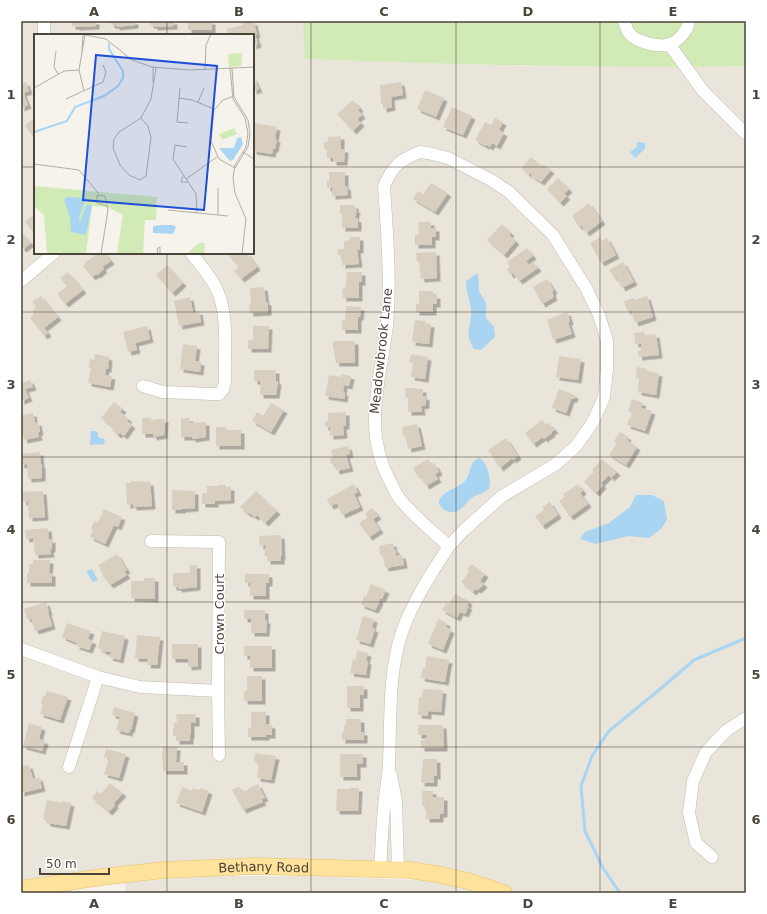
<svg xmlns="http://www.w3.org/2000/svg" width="767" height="914" font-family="'DejaVu Sans',sans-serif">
  <defs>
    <filter id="shadow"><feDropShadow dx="3.5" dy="3.5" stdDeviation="0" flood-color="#0004"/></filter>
  </defs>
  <rect width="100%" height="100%" fill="#f6f3ec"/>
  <path fill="#eae5da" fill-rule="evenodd" d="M21,21H303L306,59L530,66L686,67L746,66V893H504L468,881L255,866L21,889ZM35,35H253V253H35Z
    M208,876H302L415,880L448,884L480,893H125V882Z"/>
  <path fill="#d2eab5" d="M303,21H746V66C599,69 452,64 305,59Z"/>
  <path fill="#a9d4f2" d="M637,142L645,143V149L635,158L630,152L637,147Z
    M478,273L479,291L486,303V318L494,327L495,337L481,350L474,349C463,332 472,327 471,309C470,300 466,291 466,281Z
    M91,431H95L98,433V437L104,439L105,441L103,445L97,444L92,445L90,444Z
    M479,458C487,461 492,480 489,488C486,493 478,494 473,497C467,501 462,511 454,512C450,513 446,511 443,509C428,496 459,488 465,481C472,473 468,462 479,458Z
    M636,495H652L664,501L667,519L662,528L649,538L628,536L595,544L580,539L585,532L609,523L630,507Z
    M92,569L98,580L93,582L86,571Z"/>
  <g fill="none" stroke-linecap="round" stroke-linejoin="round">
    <path stroke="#a9d4f2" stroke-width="3" d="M620,893L603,868L585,831L581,786L592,756L609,731L665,685L694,660L746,638"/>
  </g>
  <path fill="#d8cfc1" filter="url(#shadow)" d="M72,21H96V26L76,27V26H72Z
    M111,21H135V25L116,27V25H111Z
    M150,21H174V26L154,27V25H150Z
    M188,21H212V30H188Z
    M242,21L254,22L257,35H255L258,44L253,46V35H228L227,29L243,25Z
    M253,77L259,89L253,91Z
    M26,82L29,91L23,93L28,105L21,108V84Z
    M401,82L403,95L391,97L392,107L383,109V104H381L380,85Z
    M425,90L444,98L436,117L417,109Z
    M353,100L360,108L358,110L362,115L357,119L361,123L353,131L337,114Z
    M452,107L472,116L463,135L443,127Z
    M35,118V140L25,125Z
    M495,118L503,122L499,130L504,133L497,146L492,143L490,147L487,145L486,146L475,140L485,122L491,125Z
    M254,123L277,127L275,139H277L275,149H273L272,154L253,151Z
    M341,136V149H345L344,162H333V158H327V150H324V142H328V137Z
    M531,157L542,166L543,164L551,170L541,182L531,176L532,175L530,173L529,175L521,168Z
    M329,172H345V186H347L348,195L332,196V188H327V181H329Z
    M558,178L569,189L564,194L567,196L560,203L547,189Z
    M431,183L448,193L435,212L413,199L418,191L423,194Z
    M589,203L602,221L586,233L581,225L579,227L572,216Z
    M340,205H355V209H357L355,218L358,219V228H342V214H340Z
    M35,213V234L25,222Z
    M419,222H431V228H436V237H432V245H415V235H418Z
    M502,224L511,233L509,235L516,241L504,255L487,240Z
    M21,232L31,243L23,249L21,247Z
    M350,237H360V250H357L359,264L342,265V255H338V249H344V241L350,240Z
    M600,237L602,241L607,238L616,255L601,263L590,243Z
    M527,248L533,256L526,261L529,265L533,262L538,268L519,281L513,273L510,275L507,269L510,267L507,262Z
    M436,252L437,278L421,279L419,262H417L416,253Z
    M92,253H105L111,261L102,267L104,269L97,275L96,274L92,277L83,266L86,264L85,262L95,256Z
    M233,253H247L257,267L241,279L234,271L239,267L229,256Z
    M623,262L634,282L622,288L616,277L614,278L609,270Z
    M167,265L183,283L172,293L156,275Z
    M68,272L83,290L65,304L57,294L67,286L60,278Z
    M347,272H362V282H359V298H343L342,289H345Z
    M547,279L554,290L552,292L554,297L542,304L533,287Z
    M264,287L266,302H268V312L250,313L249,305L251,304L250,288Z
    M419,291H433V295H437V304H433V312H416V304H419Z
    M41,296L58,317L44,328L48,333L44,336L30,318L33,315V310L36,307L32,302Z
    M647,296L653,317L635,323L631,310L627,311L624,301L634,298V300Z
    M190,297L193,313L199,311L201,322L179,326L174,301Z
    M346,306L361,307L360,317H358V330H342V320H345Z
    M567,312L570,321L568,322L572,334L553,340L547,320Z
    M415,320L426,321L425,323L431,324L429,344L412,342Z
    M147,326L150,339L135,343L137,350L128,352L123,332Z
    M253,326H269L268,349H248V340H253Z
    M644,332L645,335L656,334L659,355L639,357L638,351L641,350V343L635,344L634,333Z
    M333,341H355V363H336L334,350H333Z
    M183,344L197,346L195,361L201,362L200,372L180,369Z
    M95,354L109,357L108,369H106L105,375L112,376L110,387L88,383L91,368H89L90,359L94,360Z
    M411,354L428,357L425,379L411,377L413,363L409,362Z
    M559,356L581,359L578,380L556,377Z
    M637,367L647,369V371L659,373L656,395L638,392L639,378H636Z
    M254,370H276V381H278L276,395H260V381H254Z
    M341,374L351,376L349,386L344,385L343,392L345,393L344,399L325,396L329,375L341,377Z
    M21,379L22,383L30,380L33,387L25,389L29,398L21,401Z
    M405,388H416V389H423V397L426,396V405L421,406L422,412H408V398H406Z
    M559,389L575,395L574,399H571L566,413L552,408Z
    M632,399L643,403L641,408L652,411L645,431L627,425L630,416L632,417L633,413L628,411Z
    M114,402L123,409L120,412L129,419L127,421L132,425L124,436L120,433L118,435L112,430L114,428L101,418Z
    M271,403L284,410L271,432L252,421L257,412L263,416Z
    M346,412V426H343L344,435L330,436V427H325V421H328V413Z
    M33,413L35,423L38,422L40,432H38L39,437L24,440L21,424V415Z
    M142,418H151V420H155V419H165L164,435L153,437V434H142Z
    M181,418H190V423L206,422V437L192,439V437H181Z
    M542,420L546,425L549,423L555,430L551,432L552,433L544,439L543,437L533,444L525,433Z
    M417,424L422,446L408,449L406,436H403L402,427Z
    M216,427H226V430H241V446H216Z
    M620,432L628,437L627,440L637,447L626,465L609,455L617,443L614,441Z
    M506,438L518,456L513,460L512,458L500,468L488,450Z
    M348,446L350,454L346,455L350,468L336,471L335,464H331L330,458L333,457L331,450Z
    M40,452L41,465L42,464V478L28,479L27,464L21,465V454Z
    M428,459L432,465L435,464L439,472L435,474L438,479L426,486L419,474L417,475L413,468Z
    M602,459L617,472L611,478L609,475L601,483L603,485L596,493L584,482L588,478L587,477L594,472L592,470Z
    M131,481L150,482L152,506L133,507V504L127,505L126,483H131Z
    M354,484L358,492L354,494L360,507L342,515L337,503L330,506L327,499Z
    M578,484L583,491L580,493L588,504L570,517L559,501L565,497L563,494Z
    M218,485H226V487H231V500L215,501V504H202V493H207V486H218Z
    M172,490L195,491V508L182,509V510H172Z
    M43,491L45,517L29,518L28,501L23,502L22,492Z
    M256,491L277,511L265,523L257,515L255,517L249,513L248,514L240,507Z
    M550,502L558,515L542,526L535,516L544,510L542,507Z
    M372,508L378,516L373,519L380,530L369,537L359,523L367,518L365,513Z
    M104,509L122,517L118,527L114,525L105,544L90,537L93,530L91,529L94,521L98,522Z
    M48,528L49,540L52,539V549H50L51,554L35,555L33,538L26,539L25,530Z
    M281,535L282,556H281V561H267V556H264L266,545L260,546L259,536Z
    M393,543L394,550L396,549V556L402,555L404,565L385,568L383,555H380L379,546Z
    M117,554L127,570L124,571L127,575L110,585L102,575L103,574L98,565Z
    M33,560H50L49,573H52V583H27V573H29V564H33Z
    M472,564L485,574L480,581L484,584L478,590L475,589L473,592L461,582L469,572L467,570Z
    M190,565H197V587L178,589V587H173V573H190Z
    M245,574H269V583H266V596H250V583H245Z
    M144,578H155V599L131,598V581H144Z
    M371,584L386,590L382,599L380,598L379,601H380L375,610L361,605L364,596L366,597Z
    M455,594L469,601L467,606H469L465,614L460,612L457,618L442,610L446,603L449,604Z
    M46,602L49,612H48L52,626L35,631L31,618L27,619L24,609Z
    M244,610H265V620H267L266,633H251V619H244Z
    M363,616L374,619L372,628L375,629L370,644L356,640Z
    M438,619L447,623L446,627L451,630L443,650L428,644Z
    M67,623L91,631L88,639L93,641L89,650L76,646L77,643L62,637Z
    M102,631L125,636L120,660L109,657L111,652L102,651L103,650L98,648Z
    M137,635L160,637L157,665H147L148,659L135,658Z
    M172,644H198V666L188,667V659H172Z
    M244,646H272V668H250V656H244Z
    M357,651L368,653L366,661H368L366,675L350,673L353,659L356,660Z
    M427,656L449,660L445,682L421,678L423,668H425Z
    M247,676H262V701H244V691H247Z
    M347,686H364V695H360V708H347Z
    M423,689L443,690L441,712L428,711V716L418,715L419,697H422Z
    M47,691L68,697L60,720L40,714L43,705L41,704L43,696H45Z
    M114,707L135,713L131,730L130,729L129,733L116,730L120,717L112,715Z
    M251,712H266V724L272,725V735H266V737H248V728H251Z
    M176,714H196V723H191V735H190V741H176V736H173V728H174V723L177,722Z
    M346,719H361V732H364V740H342V732H344V725H346Z
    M29,723L42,727L39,739L45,741L42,751L23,746Z
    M418,725H443L444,748H421V740H426L427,735H418Z
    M163,746L177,747L176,762H184V771H163L162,750L163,751Z
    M106,749L126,754L119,778L104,774L109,759L104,757Z
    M255,753L276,756L271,780L257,778L259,762L254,761Z
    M340,754H363V764H357V777H340Z
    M423,759H437V776H434V783H421Z
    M29,765L33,779L39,777L42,788L21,793V766Z
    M110,783L123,793L114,803L115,805L109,812L92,798L97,791L101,794Z
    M258,784L265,798L261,799L263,802L243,810L232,790L239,786L243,792Z
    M182,787L192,791L193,788L200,790L201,788L209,791L202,812L176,803Z
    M350,788H359L358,811H336L337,789H350Z
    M422,791H433V797H444V814H440V819H426V806H422Z
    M47,800L62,803L63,801L71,803L66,826L47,823V821L43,819Z"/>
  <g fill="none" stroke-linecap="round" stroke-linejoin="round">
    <defs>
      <path id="minor" d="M44,21V35
        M624,21C625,24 627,30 629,33C636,42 659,48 670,44C679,41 688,30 689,21
        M669,44L703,91L746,134
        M420,152L428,153L448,158L491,180L509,192L553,235L586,288L599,315L607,341V369L604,397L593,422L576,446L556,464L501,497L463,531L449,546C432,531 413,516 399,498C395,492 392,485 389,479C362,427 381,379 387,325C391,279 387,232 384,186C393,166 399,160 420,152Z
        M21,281L54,253
        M143,386L163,392L212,394H219L223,389L225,382C224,354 229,315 217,290C211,276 200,265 191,253
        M151,541L219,542L218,691L219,755
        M21,649L98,677L140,687L218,691
        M69,767L98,677
        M391,775L396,801L398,869
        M712,857L696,843L689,813L693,781L706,752L727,730L746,718
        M380,868C382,845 382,822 385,798C386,786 389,774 389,762C391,718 388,674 402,632C413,601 431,574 449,546"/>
      <g id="major">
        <path id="s1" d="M21,889L102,877L164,870L255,866L409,870L436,874L468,881L504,893"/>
      </g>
    </defs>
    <use href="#minor" stroke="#c2bbae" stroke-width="13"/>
    <use href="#major" stroke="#e6c16a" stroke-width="17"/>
    <use href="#minor" stroke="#fff" stroke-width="12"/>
    <use href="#major" stroke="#ffe39c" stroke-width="16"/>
  </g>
  <path fill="none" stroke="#4b4439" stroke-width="1" stroke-opacity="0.55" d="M167,21V35M311,21V893M456,21V893M600,21V893M21,167H35M253,167H746M167,253V893M21,312H746M21,457H746M21,602H746M21,747H746"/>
  <g text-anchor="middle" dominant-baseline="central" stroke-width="3" stroke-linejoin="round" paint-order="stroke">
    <g font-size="13" fill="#4b4439" stroke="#fff">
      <text transform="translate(381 351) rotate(-84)">Meadowbrook Lane</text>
      <text transform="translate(219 614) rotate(-90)">Crown Court</text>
      <text stroke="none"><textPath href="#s1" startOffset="244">Bethany Road</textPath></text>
    </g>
  </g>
  <g transform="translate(34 34)">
    <rect width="220" height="220" fill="#f6f3ec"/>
    <path d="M208,19L207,32L195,33L194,20ZM200,94L203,100L188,106L185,100ZM0,152L123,163L122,186H111L109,220H83L89,181L73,173L58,172L52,220H13L10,181L0,172ZM165,209H171L170,220L154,219Z" fill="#d2eab5"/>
    <path d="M207,103L209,110L199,126L196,127L185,114H200L203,104ZM33,163L52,164L45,184L46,188L52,172L54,170L58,172L52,201L37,198L36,183L30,166ZM127,191H139L142,193L139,200L119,199V192Z" fill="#a9d4f2"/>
    <path fill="none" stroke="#a9d4f2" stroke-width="2" d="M0,98L33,87L41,73L70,62L84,52L89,44V37L75,15V9"/>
    <path fill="none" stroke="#b2ada4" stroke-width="1" d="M47,0L72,5L98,26L118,33L156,36L220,33M22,17L20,33L24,40M48,17L49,0M196,34L199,65L211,84L214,99L212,113L201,131L199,144L201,159L212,185L208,220M198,34L200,63L214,86L216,99L214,113L201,134M171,36L172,11L177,0M119,48V33M0,54L30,37L45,36M146,54L143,88L154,89M50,57L45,36L51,1M200,62L189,66L180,76L177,107L185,125L201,134M145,64L158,66L180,75M32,65L69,48L72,38L69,31M164,68L170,54M107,84L114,92L117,104L112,142L106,146L95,141L86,131L79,114L80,105L85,98ZM107,84L117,65L122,34M153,113L141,111L139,125L162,160L163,179M209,118L220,125M0,130L45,136L65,160M149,142L147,148H154M152,145L183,123M134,176L194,182M184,181V154M67,220L74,176L71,162L63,161V169L73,172M124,220L123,215L126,213V220"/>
    <path fill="#1d4ed8" fill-opacity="0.15" stroke="#1d4ed8" stroke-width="2" d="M62,21L183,32L170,176L49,166Z"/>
    <rect width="220" height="220" fill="none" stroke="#4b4439" stroke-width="2"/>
  </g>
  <rect width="767" height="914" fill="none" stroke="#ffffff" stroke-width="44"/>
  <path d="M40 868v6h69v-6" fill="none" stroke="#4b4439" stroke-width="2"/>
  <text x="46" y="868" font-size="12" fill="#4b4439" stroke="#ffffff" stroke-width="3" paint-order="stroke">50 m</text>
  <rect x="22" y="22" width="723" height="870" fill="none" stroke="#4b4439" stroke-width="1.5"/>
  <g font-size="13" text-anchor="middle" font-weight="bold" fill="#4b4439">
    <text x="94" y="16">A</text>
    <text x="239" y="16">B</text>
    <text x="384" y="16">C</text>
    <text x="528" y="16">D</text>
    <text x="673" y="16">E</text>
    <text x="11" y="99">1</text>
    <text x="756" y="99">1</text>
    <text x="11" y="244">2</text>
    <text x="756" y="244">2</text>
    <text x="11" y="389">3</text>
    <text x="756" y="389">3</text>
    <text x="11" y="534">4</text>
    <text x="756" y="534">4</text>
    <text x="11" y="679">5</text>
    <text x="756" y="679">5</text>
    <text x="11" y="824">6</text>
    <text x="756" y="824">6</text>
    <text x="94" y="908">A</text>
    <text x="239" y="908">B</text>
    <text x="384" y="908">C</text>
    <text x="528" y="908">D</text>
    <text x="673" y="908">E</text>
  </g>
</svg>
